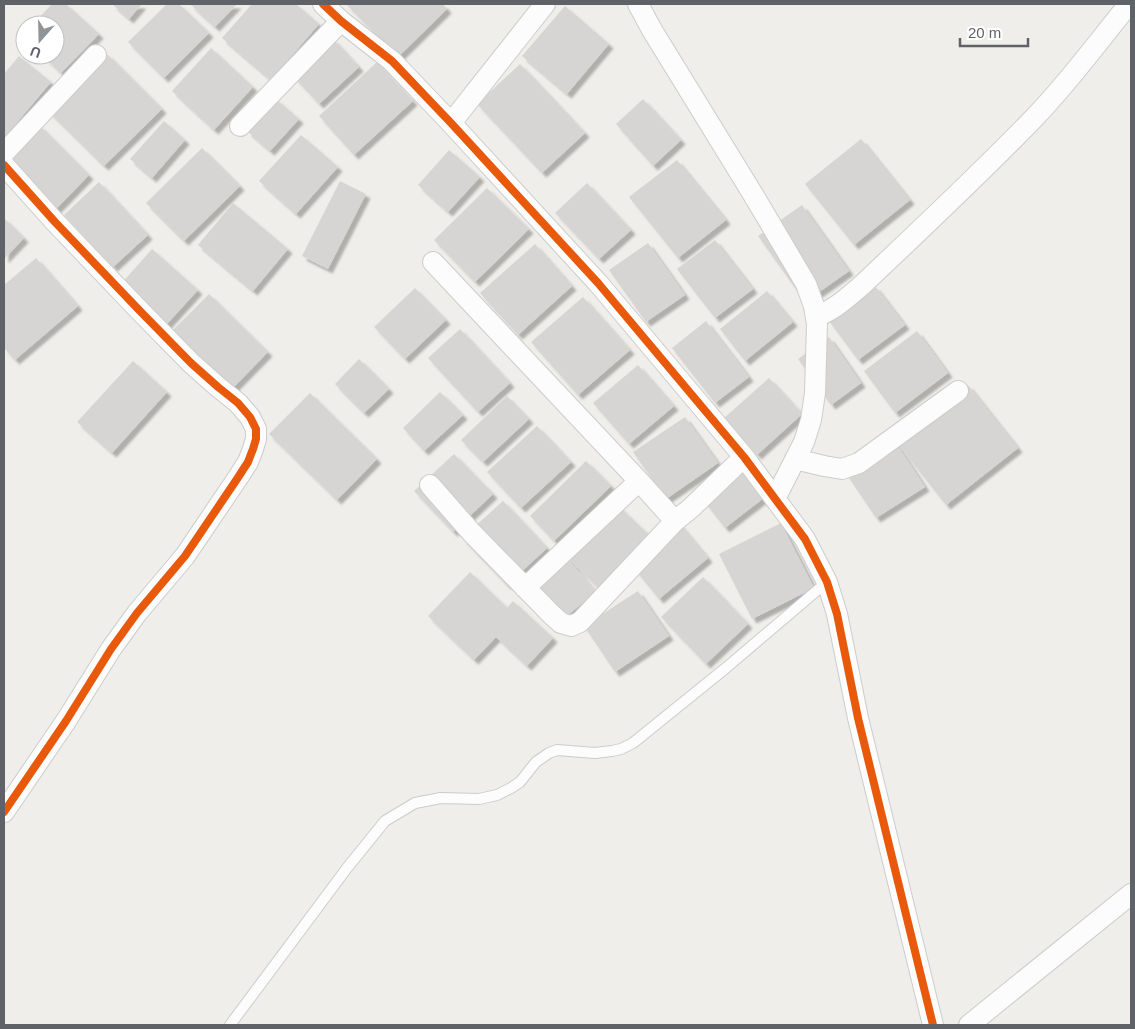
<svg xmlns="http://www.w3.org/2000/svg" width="1135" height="1029" font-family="Helvetica,sans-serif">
  <defs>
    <filter id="shadow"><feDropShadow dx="4.5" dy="4.5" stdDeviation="1" flood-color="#0004"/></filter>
  </defs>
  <rect width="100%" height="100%" fill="#efeeea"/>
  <path fill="#d6d5d3" filter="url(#shadow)" d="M52,4H66L99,34L61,73L42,55H55V25H32Z
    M112,4H142L129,19Z
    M167,4H179L209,33L164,78L128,42Z
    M190,4H237L215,27Z
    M252,4H296L319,24L271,80L222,38Z
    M346,4H443L447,9L398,57Z
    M565,6L609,44L567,94L522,56Z
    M333,39L359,67L319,104L293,76Z
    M211,48L253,87L214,130L172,91Z
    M107,54L162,109L104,166L49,112Z
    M19,56L51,82L4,138V74Z
    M377,62L413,101L354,155L319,116Z
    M520,64L585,133L542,173L477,104Z
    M276,99L299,119L270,151L247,131Z
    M643,99L681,140L653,166L616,124Z
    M164,121L185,140L152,178L130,159Z
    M39,125L89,175L56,209L5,160Z
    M301,135L338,167L296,214L259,181Z
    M861,139L910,200L854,245L805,184Z
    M202,148L240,186L184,241L146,203Z
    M449,150L480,177L448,212L418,185Z
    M677,160L726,220L678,258L629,197Z
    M340,181L366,194L328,269L302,256Z
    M99,182L148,235L113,267L64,215Z
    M587,183L631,230L599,259L555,213Z
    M487,188L529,229L475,282L434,240Z
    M233,203L288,249L253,291L198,245Z
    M802,205L849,271L805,302L758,236Z
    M4,218L24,238L4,259Z
    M715,240L753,289L715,318L677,269Z
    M648,243L685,295L646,322L609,270Z
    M535,244L572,286L518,335L480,293Z
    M152,249L198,290L166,325L120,285Z
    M36,258L78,306L15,360L4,348V285Z
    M875,286L905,325L858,360L829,321Z
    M415,288L446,320L405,359L374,327Z
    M767,291L793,322L745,361L720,329Z
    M209,294L268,352L229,392L170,333Z
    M583,297L630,350L578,395L531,342Z
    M706,321L749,377L715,403L672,348Z
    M460,329L510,383L478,412L428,358Z
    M917,331L948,373L895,413L864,371Z
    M829,337L861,383L831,405L798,359Z
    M359,359L389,389L364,413L335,384Z
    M133,361L167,392L112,453L77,422Z
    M638,365L674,406L629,444L593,403Z
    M769,378L802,414L757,455L724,418Z
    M968,385L1018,448L946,505L896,442Z
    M440,392L463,415L424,451L403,428Z
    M310,393L377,459L337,500L269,434Z
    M507,396L529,419L483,462L461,440Z
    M685,417L718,463L666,499L633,452Z
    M537,426L571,462L521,508L487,472Z
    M892,437L925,487L876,518L843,469Z
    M454,454L493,494L453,532L414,491Z
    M586,461L611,486L554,541L530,516Z
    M745,461L770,493L725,528L700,496Z
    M612,500L649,535L599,588L561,552Z
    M503,501L547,548L507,585L462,538Z
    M678,522L708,558L659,599L629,562Z
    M781,523L814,588L752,619L719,554Z
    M566,557L596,592L557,624L527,588Z
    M470,572L507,608L513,601L553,638L527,666L496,637L474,660L428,616Z
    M703,577L748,624L706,664L661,617Z
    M638,591L669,636L615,672L584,626Z"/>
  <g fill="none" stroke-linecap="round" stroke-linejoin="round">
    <defs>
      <path id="service" d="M230,1025L347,868L385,821L415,803L441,798L479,799L497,795L511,788L520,782L536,762L549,753L557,750L595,753L612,751L621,749L633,743L727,667L827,582"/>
      <path id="minor" d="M323,4L341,21L392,61L451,123L598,283L744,457L805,539L827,582L837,614L858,718L933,1025
        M638,4L652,30L754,196L806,284L814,306L817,324L815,393L811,420L804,442L775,499
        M451,123L545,4
        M240,126L341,21
        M4,153L96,55
        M4,165L55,222L140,311L191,363L218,387L238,403L250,417L256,429V439L253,449L248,462L237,479L185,556L137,613L111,649L66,721L4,812
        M433,262L639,481L675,521
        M816,317C834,310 847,298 861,286C919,231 978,176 1034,118C1068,83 1098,42 1129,4
        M795,459L824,466L842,469L859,463L958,391
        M430,485L471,532L551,614L561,623L571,626L580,622L675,521L691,508L744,457
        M525,588L639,481
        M969,1025L1131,894"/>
    </defs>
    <use href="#service" stroke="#cbcccc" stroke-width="12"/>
    <use href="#minor" stroke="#cbcccc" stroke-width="22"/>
    <use href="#service" stroke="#fdfcfc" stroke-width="10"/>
    <use href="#minor" stroke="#fdfcfc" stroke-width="20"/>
    <defs>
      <path id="cycleway" d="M323,4L341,21L392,61L451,123L598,283L744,457L805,539L827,582L837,614L858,718L933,1025
        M4,165L55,222L140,311L191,363L218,387L238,403L250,417L256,429V439L253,449L248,462L237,479L185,556L137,613L111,649L66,721L4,812"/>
    </defs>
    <use href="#cycleway" stroke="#fff" stroke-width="11"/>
    <use href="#cycleway" stroke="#e8590c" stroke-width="8"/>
  </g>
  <rect width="1135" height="1029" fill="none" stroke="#5f6368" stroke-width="10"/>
  <g transform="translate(40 40) rotate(200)"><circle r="24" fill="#ffffff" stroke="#bfc1c3"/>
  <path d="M0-4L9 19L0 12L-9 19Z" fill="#919496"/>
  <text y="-8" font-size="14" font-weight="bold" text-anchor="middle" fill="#5f6368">U</text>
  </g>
  <path d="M960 38v8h68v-8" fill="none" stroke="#5f6368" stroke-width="2.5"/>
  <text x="968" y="38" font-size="15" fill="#5f6368" stroke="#ffffff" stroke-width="4" paint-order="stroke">20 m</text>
</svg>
